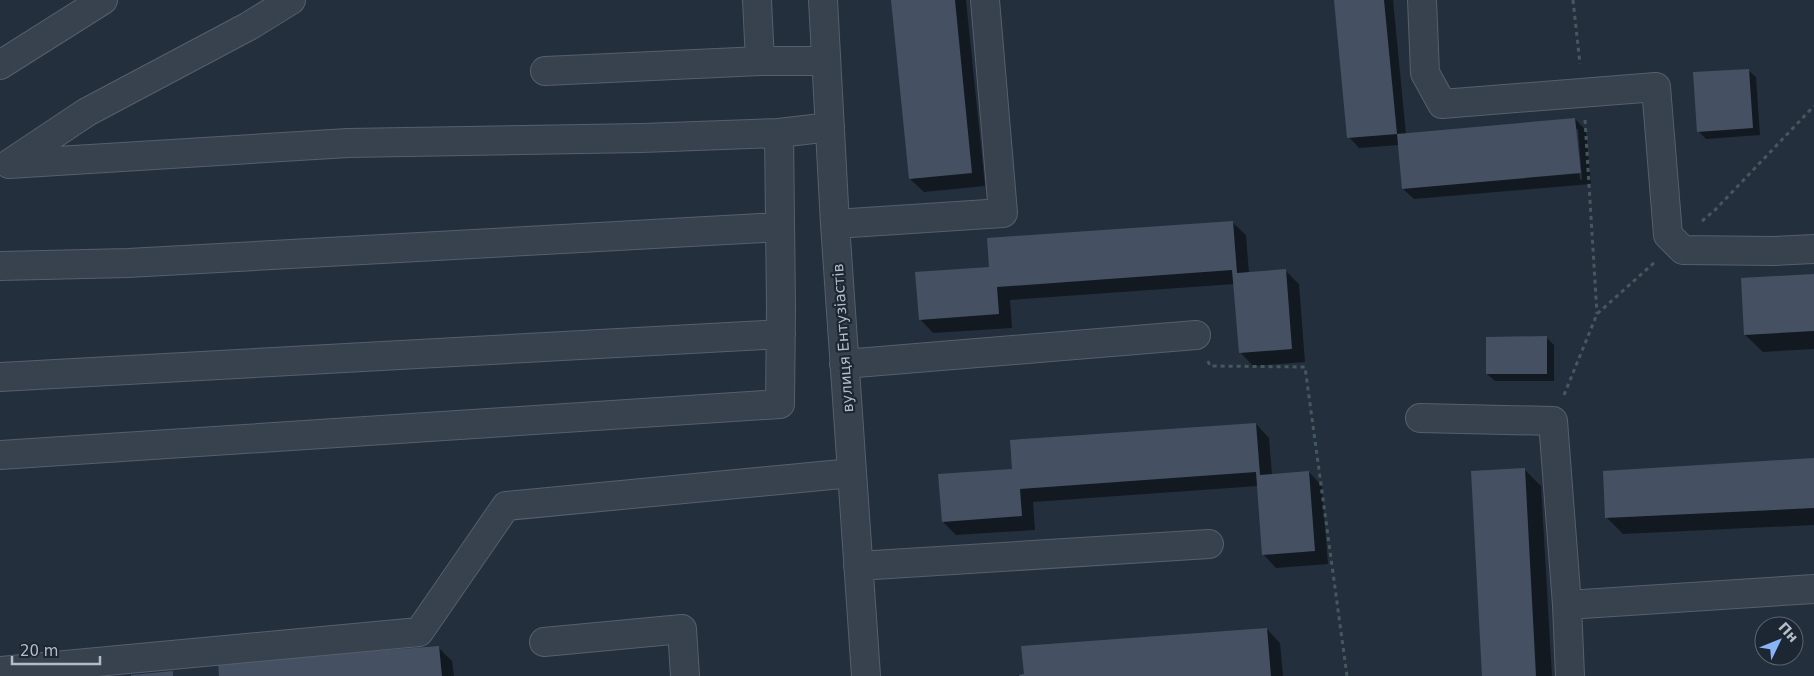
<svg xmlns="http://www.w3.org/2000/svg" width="1814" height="676" font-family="'DejaVu Sans',sans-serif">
  <rect width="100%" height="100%" fill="#242f3e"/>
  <path fill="#0007" fill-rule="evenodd" d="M893,0H966L985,186L924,192L910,179Z
    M1336,0H1393L1406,134L1575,119L1586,130L1591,184L1414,199L1403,189L1399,145L1359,148L1349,137ZM1575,129H1578L1582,179L1580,180Z
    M1748,70L1756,77L1760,135L1706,139L1698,131Z
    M1232,222L1246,235L1249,273L1286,271L1299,284L1305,362L1253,366L1240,352L1235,284L1010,300L1012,328L933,333L920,319L990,268Z
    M1814,275V349L1763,352L1745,335Z
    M1547,338L1554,345V381H1495L1487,374Z
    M1256,424L1269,438L1272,475L1309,472L1322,486L1328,564L1276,568L1263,554L1258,486L1033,502L1035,530L956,535L943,522L1013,470Z
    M1814,460V525L1623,534L1606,517Z
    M1524,469L1541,486L1552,676H1483Z
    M1267,629L1280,643L1283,676H1016Z
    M439,648L452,661L454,676H221Z"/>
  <path fill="#455162" d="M891,0H955L972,173L909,179Z
    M1334,0H1384L1397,134L1347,138Z
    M1749,69L1753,128L1697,132L1693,72Z
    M1575,118L1581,173L1402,189L1397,134Z
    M1233,221L1237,273L1286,269L1292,349L1239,353L1232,270L997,287L999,314L919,320L915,272L989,267L987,238Z
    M1814,274V331L1744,335L1741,278Z
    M1547,336V374H1486V337Z
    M1256,423L1260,475L1309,471L1315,551L1262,555L1256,472L1020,489L1022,516L942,522L938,474L1012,469L1010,440Z
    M1814,458V508L1605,518L1603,471Z
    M1525,468L1536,676H1482L1471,471Z
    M1267,628L1271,676H1019V675L1024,674L1021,646Z
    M439,646L442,676H219L218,663Z
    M173,671V676H131V675Z"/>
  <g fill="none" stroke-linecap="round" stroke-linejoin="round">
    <defs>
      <path id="minor" d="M757,0L760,61H826
        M823,0L835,224L866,676
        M1422,0L1425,73L1442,104L1656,87L1668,235L1683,250L1775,251L1814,249
        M0,65L103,0
        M545,71L760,61
        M9,164L348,143L642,138L779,133
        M9,164L87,112L249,26L291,0
        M835,224L1003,213L985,0
        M0,266L128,263L780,227
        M844,364L1196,335
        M0,377L781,334
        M1420,418L1553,421L1567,605L1570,676
        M0,455L780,404L781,307L779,133L830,127
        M858,566L1209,544
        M1567,605L1814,589
        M544,642L682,629L685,676
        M0,671L419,632L506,506L852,473"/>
    </defs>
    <use href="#minor" stroke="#565f6c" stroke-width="30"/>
    <path stroke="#44595c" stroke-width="3" stroke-dasharray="4 4" stroke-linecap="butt" d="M1573,0L1580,64
      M1585,120L1597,314
      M1702,221L1716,209L1814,106
      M1208,361L1210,366L1305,367L1347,676
      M1564,395L1597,314L1656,261"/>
    <use href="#minor" stroke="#38414e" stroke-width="28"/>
  </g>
  <g text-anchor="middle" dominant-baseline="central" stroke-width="4.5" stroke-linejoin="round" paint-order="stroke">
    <g font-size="15" fill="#b4bcc9" stroke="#1d2633">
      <text transform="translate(843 338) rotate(-94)">вулиця Ентузіастів</text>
    </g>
  </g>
  <g transform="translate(1779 641) rotate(47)"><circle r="24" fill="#1d2633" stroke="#59626f"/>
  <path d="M0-4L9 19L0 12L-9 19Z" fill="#8ab4f8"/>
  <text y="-8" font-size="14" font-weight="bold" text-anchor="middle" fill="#b4bcc9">Пн</text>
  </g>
  <path d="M12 656v8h88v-8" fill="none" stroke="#b4bcc9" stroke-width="2.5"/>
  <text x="20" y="656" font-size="15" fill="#b4bcc9" stroke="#1d2633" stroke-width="4" paint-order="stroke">20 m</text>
</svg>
